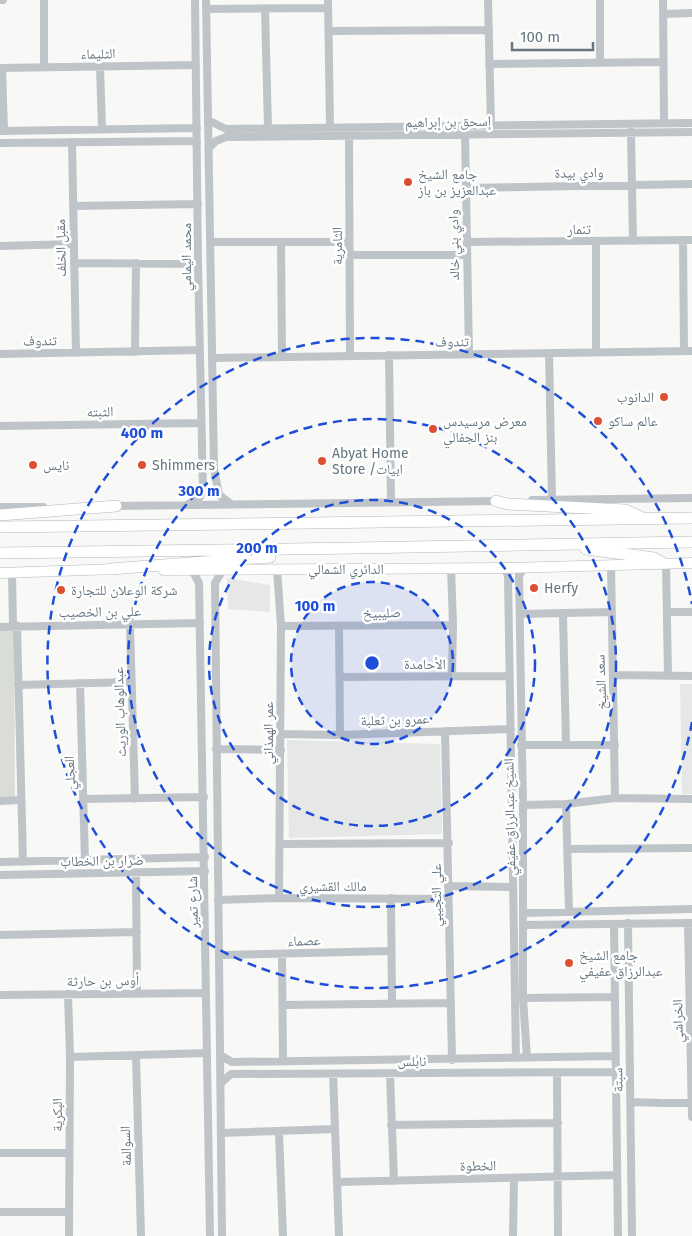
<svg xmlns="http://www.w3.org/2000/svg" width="692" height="1236" font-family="'Fira Sans','Noto Naskh Arabic',sans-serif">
  <rect width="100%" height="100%" fill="#f8f8f6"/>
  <path fill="#e6e8e7" d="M227,578L270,585V612L228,609Z
    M680,684H692V794H682Z
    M287,740L440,744L442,834L289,838Z"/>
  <path fill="#d9ddd5" d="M0,631H14L15,797H0Z"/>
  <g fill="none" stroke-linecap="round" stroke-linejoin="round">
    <defs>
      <path id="major" d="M163,570L505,568L692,563
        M0,573L116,569"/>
      <path id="highway" d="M496,501L507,504L625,510L641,517
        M0,515L116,506
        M0,527L692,518
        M586,549L654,558L663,563
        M0,553C231,551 461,546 692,542
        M110,569L270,557"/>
    </defs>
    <use href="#major" stroke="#b3b9bc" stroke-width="11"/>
    <use href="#highway" stroke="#b3b8bb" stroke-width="12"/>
    <path stroke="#bfc4c8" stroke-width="8" d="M0,0H3
      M206,0L214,469L219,495L231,504
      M328,0L330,127
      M488,0L491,125
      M600,0V63
      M663,0L664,123
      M207,9L328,8
      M265,9L268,128
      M663,14L692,13
      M329,31L489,30
      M489,64L663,62
      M44,67V0
      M100,67L102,129
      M0,68L196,65
      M2,68L4,131
      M208,120L226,129L692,123
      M0,131L197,128
      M631,132L633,241
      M465,134L469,354
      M349,136L350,356
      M72,142L76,353
      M0,143L197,141
      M209,148L216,141L226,137L692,132
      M466,188L692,184
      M73,206L198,204
      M683,240L684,351
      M596,241V352
      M210,242H349
      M281,242L282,357
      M467,242L692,240
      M0,246L74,244
      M349,255H467
      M74,263L198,264
      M135,352L136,263
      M549,353L552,500
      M0,354L199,350
      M389,355L391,502
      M212,358L692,351
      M0,426L201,423
      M532,500L692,498
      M187,505L200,497L203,491L198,264L195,0
      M112,506L500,501
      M0,507H43
      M666,563L668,675
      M611,565L615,798
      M525,567L519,575L523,805V998L527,1058
      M451,568L453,625L452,677
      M505,568L508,576L516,1058
      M277,569L281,626L279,898
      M192,570L199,583L210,1236
      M12,573L13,626
      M667,612H692
      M520,614L611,612
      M563,614L566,745
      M130,625L135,799
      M17,626L23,862
      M281,626L453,625
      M339,626L340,735
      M0,627L200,623
      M614,675L692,676
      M340,677L509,676
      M80,683L85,861
      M18,685L131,682
      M445,731L452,1060
      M281,734L340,735L511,729
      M521,745H615
      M216,749L281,750
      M84,799L204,797
      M0,801L21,800
      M566,804L569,912
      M523,805L566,804L615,798L692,799
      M281,844L449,843
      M568,849L692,848
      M0,862L205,857
      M136,873L137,992
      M0,875L205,871
      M448,886L513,887
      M391,898L392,1003
      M218,900L279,898L448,899
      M523,913L692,909
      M628,923L632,1236
      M688,923L692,1117
      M614,924L618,1236
      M523,925L692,923
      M0,935L137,932
      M282,954L283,1062
      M219,955L390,951
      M68,994L70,1057L69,1236
      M0,995L206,993
      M523,998L614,997
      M284,1005L450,1003
      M220,1055L232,1062L615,1056
      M136,1056L141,1236
      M70,1057L207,1053
      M557,1073L558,1236
      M333,1074L339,1236
      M390,1074L394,1181
      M221,1083L231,1074L616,1072
      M631,1102L661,1103
      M665,1103H691
      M391,1125L558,1123
      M279,1132L283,1236
      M221,1133L335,1129
      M0,1153H69
      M339,1182L617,1175
      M0,1212H69
      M222,1236L215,583L223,570
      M513,1236L514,1178"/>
    <use href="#major" stroke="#fff" stroke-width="10"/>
    <use href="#highway" stroke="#fff" stroke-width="11"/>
  </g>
  <circle cx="372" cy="663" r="81" fill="#1d4ed8" fill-opacity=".12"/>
  <g fill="none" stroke="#1d4ed8" stroke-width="2.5" stroke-dasharray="9 6">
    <circle cx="372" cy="663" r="81"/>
    <circle cx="372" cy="663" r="163"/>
    <circle cx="372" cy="663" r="244"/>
    <path d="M692 722A325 325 0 1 1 692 604"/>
  </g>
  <g fill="#db4f33" stroke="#fff" stroke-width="2">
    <circle cx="408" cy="182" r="5"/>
    <circle cx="664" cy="397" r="5"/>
    <circle cx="598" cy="421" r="5"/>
    <circle cx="433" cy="429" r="5"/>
    <circle cx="322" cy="461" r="5"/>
    <circle cx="33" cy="465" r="5"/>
    <circle cx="142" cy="465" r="5"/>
    <circle cx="534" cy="588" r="5"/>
    <circle cx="61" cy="590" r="5"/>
    <circle cx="569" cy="963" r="5"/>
  </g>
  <g text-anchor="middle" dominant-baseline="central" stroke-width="5" stroke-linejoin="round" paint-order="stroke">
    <g font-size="14" fill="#657680" stroke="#fff">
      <text transform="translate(98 54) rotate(-1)">الثليماء</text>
      <text transform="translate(448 122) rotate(-1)">إسحق بن إبراهيم</text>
      <text transform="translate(579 173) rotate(-1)">وادي بيدة</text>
      <text x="579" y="229">تنمار</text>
      <text transform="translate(454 245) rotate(-91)">وادي بني خالد</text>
      <text transform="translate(337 246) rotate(-90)">الثامرية</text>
      <text transform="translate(61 248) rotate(-91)">مقبل الخلف</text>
      <text transform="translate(186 257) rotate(-90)">محمد اليمامي</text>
      <text transform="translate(40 341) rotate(-1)">تندوف</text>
      <text transform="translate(452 342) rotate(-1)">تندوف</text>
      <text transform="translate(100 412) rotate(-1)">الثبته</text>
      <text x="346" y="569">الدائري الشمالي</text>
      <text transform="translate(100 612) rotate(-1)">علي بن الخصيب</text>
      <text transform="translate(382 613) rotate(-1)">صليبيخ</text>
      <text x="425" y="664">الأحامدة</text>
      <text transform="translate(601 682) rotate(-92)">سعد الشيخ</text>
      <text transform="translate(120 712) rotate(-92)">عبدالوهاب الوريث</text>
      <text transform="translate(395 720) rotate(-2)">عمرو بن ثعلبة</text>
      <text transform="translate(268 733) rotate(-90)">عمر الهمذاني</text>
      <text transform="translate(70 773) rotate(-92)">العجلي</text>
      <text transform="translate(510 817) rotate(-91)">الشيخ عبدالرزاق عفيفي</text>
      <text transform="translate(102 861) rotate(-1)">ضرار بن الخطاب</text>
      <text x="333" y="886">مالك القشيري</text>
      <text transform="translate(436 895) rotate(-90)">علي التجيبي</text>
      <text transform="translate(193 902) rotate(-91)">شارع تمير</text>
      <text transform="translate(304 941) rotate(-2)">عصماء</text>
      <text transform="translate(103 981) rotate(-1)">أوس بن حارثة</text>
      <text transform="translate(678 1021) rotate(-91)">الخراشي</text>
      <text x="412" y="1061">نابلس</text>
      <text transform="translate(618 1080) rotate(-91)">سبتة</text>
      <text transform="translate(57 1115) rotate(-90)">البكرية</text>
      <text transform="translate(126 1146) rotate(-92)">السوالمة</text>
      <text transform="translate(478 1166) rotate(-1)">الخطوة</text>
    </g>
    <g font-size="14" fill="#657680" stroke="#fff" text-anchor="start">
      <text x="418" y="174">جامع الشيخ<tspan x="418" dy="16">عبدالعزيز بن باز</tspan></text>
      <text x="654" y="397" text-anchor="end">الدانوب</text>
      <text x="443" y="421">معرض مرسيدس<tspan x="443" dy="16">بنز الجفالي</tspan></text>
      <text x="608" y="421">عالم ساكو</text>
      <text x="332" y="453">Abyat Home<tspan x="332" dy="16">Store /ابيات</tspan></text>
      <text x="43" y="465">نايس</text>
      <text x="152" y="465">Shimmers</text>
      <text x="544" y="588">Herfy</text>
      <text x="71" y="590">شركة الوعلان للتجارة</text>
      <text x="579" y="955">جامع الشيخ<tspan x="579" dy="16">عبدالرزاق عفيفي</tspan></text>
    </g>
  </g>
  <circle cx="372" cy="663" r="8" fill="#1d4ed8" stroke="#fff" stroke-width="2.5"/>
  <g font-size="15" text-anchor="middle" font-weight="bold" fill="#1d4ed8" stroke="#fff" stroke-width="5" stroke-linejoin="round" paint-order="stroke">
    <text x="142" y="438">400 m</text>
    <text x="199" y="496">300 m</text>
    <text x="257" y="553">200 m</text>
    <text x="315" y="611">100 m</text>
  </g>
  <path d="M512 42v8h81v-8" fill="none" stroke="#657680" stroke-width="2.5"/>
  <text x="520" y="42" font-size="15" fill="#657680" stroke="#ffffff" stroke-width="4" paint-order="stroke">100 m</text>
</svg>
